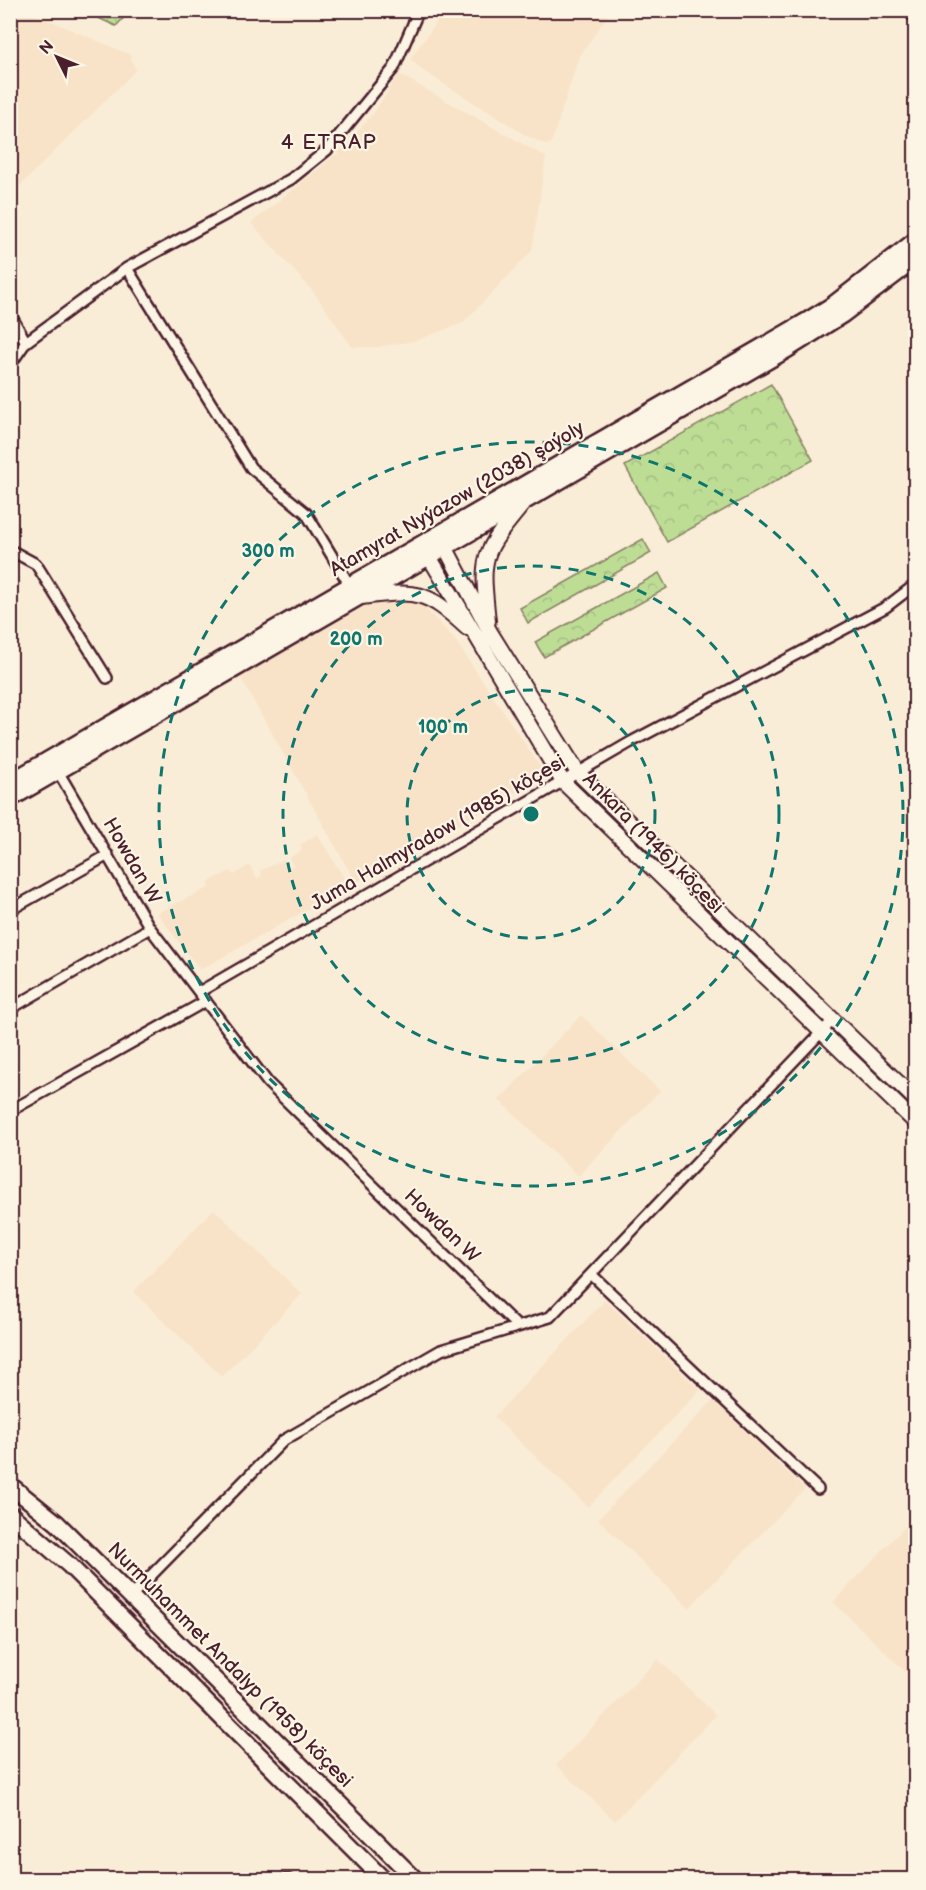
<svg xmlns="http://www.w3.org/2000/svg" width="926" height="1890" font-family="'Balsamiq Sans',sans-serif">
  <defs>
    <pattern id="forest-crowns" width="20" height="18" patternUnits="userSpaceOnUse" patternTransform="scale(1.5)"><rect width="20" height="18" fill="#bddd95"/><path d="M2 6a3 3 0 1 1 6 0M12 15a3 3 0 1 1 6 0" fill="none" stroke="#a4bd81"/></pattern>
  </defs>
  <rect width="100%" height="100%" fill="#faedd8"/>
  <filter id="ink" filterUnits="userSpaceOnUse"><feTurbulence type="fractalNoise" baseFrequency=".0167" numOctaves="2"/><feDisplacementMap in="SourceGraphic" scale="12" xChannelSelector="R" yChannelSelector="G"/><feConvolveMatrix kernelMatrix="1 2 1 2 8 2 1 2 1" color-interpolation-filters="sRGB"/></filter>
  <g filter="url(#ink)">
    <path fill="#f8e3c8" d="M11,10L27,11L129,54L136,70L11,195Z
      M439,11H611L579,57L551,144L546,145L527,136L423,71L410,59L436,23Z
      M399,74L546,157L532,251L463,323L415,341L377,347H352L315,294L251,223L338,153L372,115Z
      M417,600L453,637L546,775L356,883L240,677L372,602Z
      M317,834L349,886L200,970L157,913L210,887L208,882L230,871L234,875L249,865L257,878L262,875L259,871L284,860L289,867L293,866L289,858L302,850L300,845Z
      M581,1015L660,1091L578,1176L499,1100Z
      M214,1209L302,1294L222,1377L133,1292Z
      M605,1300L700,1390L588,1507L494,1417Z
      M713,1400L805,1489L689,1608L598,1519Z
      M915,1516V1681L833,1602Z
      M658,1659L716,1715L615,1821L556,1765Z"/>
    <path fill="url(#forest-crowns)" stroke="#847e60" stroke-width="1.5" d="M83,11H130L116,26Z
      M771,384L813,460L667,542L625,466Z
      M643,539L651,553L528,623L520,608Z
      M659,573L667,588L544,657L535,642Z"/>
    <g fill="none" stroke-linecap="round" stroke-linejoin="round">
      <defs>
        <path id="street" d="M127,268L251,468L306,513L349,584
          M10,314L26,342
          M10,365L26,342L127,268L291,179L327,150L394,68L419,10
          M10,550L36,564L107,678
          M56,768L150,928L268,1083L517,1326
          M10,910L108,855
          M199,992L631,742L886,607L916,584
          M10,1009L150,928
          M10,1111L206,1001
          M592,1275L818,1489
          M132,1595L284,1440L441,1350L550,1317L832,1021
          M284,1880H289"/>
        <path id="secondary" d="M910,10L916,16
          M441,539L490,632L578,773L916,1100
          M424,548L563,782L916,1123
          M360,597C416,591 424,588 467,628
          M488,621C481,555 481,555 523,504"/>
        <path id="primary" d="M10,782L805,322L834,304L916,240
          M10,799L788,349L842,315L916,259
          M10,1485L57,1523L416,1880
          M10,1514L69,1565L384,1880"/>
      </defs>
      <use href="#street" stroke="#4a1f2b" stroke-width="14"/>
      <use href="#secondary" stroke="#4a1f2b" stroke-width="18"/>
      <use href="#primary" stroke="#4a1f2b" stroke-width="20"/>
      <use href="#street" stroke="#fcf5e5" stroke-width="9"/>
      <use href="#secondary" stroke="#fcf5e5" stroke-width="14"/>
      <use href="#primary" stroke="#fcf5e5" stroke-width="15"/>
    </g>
  </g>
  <g fill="none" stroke="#0f766e" stroke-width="3" stroke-dasharray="10 8">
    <circle cx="531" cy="814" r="124"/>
    <circle cx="531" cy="814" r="248"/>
    <circle cx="531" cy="814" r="372"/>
  </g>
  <g text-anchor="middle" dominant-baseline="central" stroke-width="4.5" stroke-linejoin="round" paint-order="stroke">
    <g font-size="20" fill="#4a1f2b" stroke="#fcf5e5">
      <text transform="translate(457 499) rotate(-30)">Atamyrat Nyýazow (2038) şaýoly</text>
      <text transform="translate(438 833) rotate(-30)">Juma Halmyradow (1985) köçesi</text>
      <text transform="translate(653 843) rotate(45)">Ankara (1946) köçesi</text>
      <text transform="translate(132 861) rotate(60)">Howdan W</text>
      <text transform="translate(442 1226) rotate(44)">Howdan W</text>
      <text transform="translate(230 1665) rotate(45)">Nurmuhammet Andalyp (1958) köçesi</text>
    </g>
    <g font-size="21" letter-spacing="1.5" fill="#4a1f2b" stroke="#fcf5e5">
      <text x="329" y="142">4 ETRAP</text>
    </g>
  </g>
  <circle cx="531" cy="814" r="9" fill="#0f766e" stroke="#fcf5e5" stroke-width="3"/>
  <g font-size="18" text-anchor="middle" font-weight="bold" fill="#0f766e" stroke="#fcf5e5" stroke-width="4.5" stroke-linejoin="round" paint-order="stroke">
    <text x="268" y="557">300 m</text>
    <text x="356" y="645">200 m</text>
    <text x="443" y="733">100 m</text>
  </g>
  <rect width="926" height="1890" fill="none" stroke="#fcf5e5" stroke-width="36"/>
  <rect x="18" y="18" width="890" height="1854" fill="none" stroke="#4a1f2b" stroke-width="2" filter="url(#ink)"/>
  <g transform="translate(57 57) rotate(313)" stroke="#fcf5e5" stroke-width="4.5" paint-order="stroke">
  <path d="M0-4.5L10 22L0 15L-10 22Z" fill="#4a1f2b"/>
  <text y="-9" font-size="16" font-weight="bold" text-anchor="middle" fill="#4a1f2b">N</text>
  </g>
</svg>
